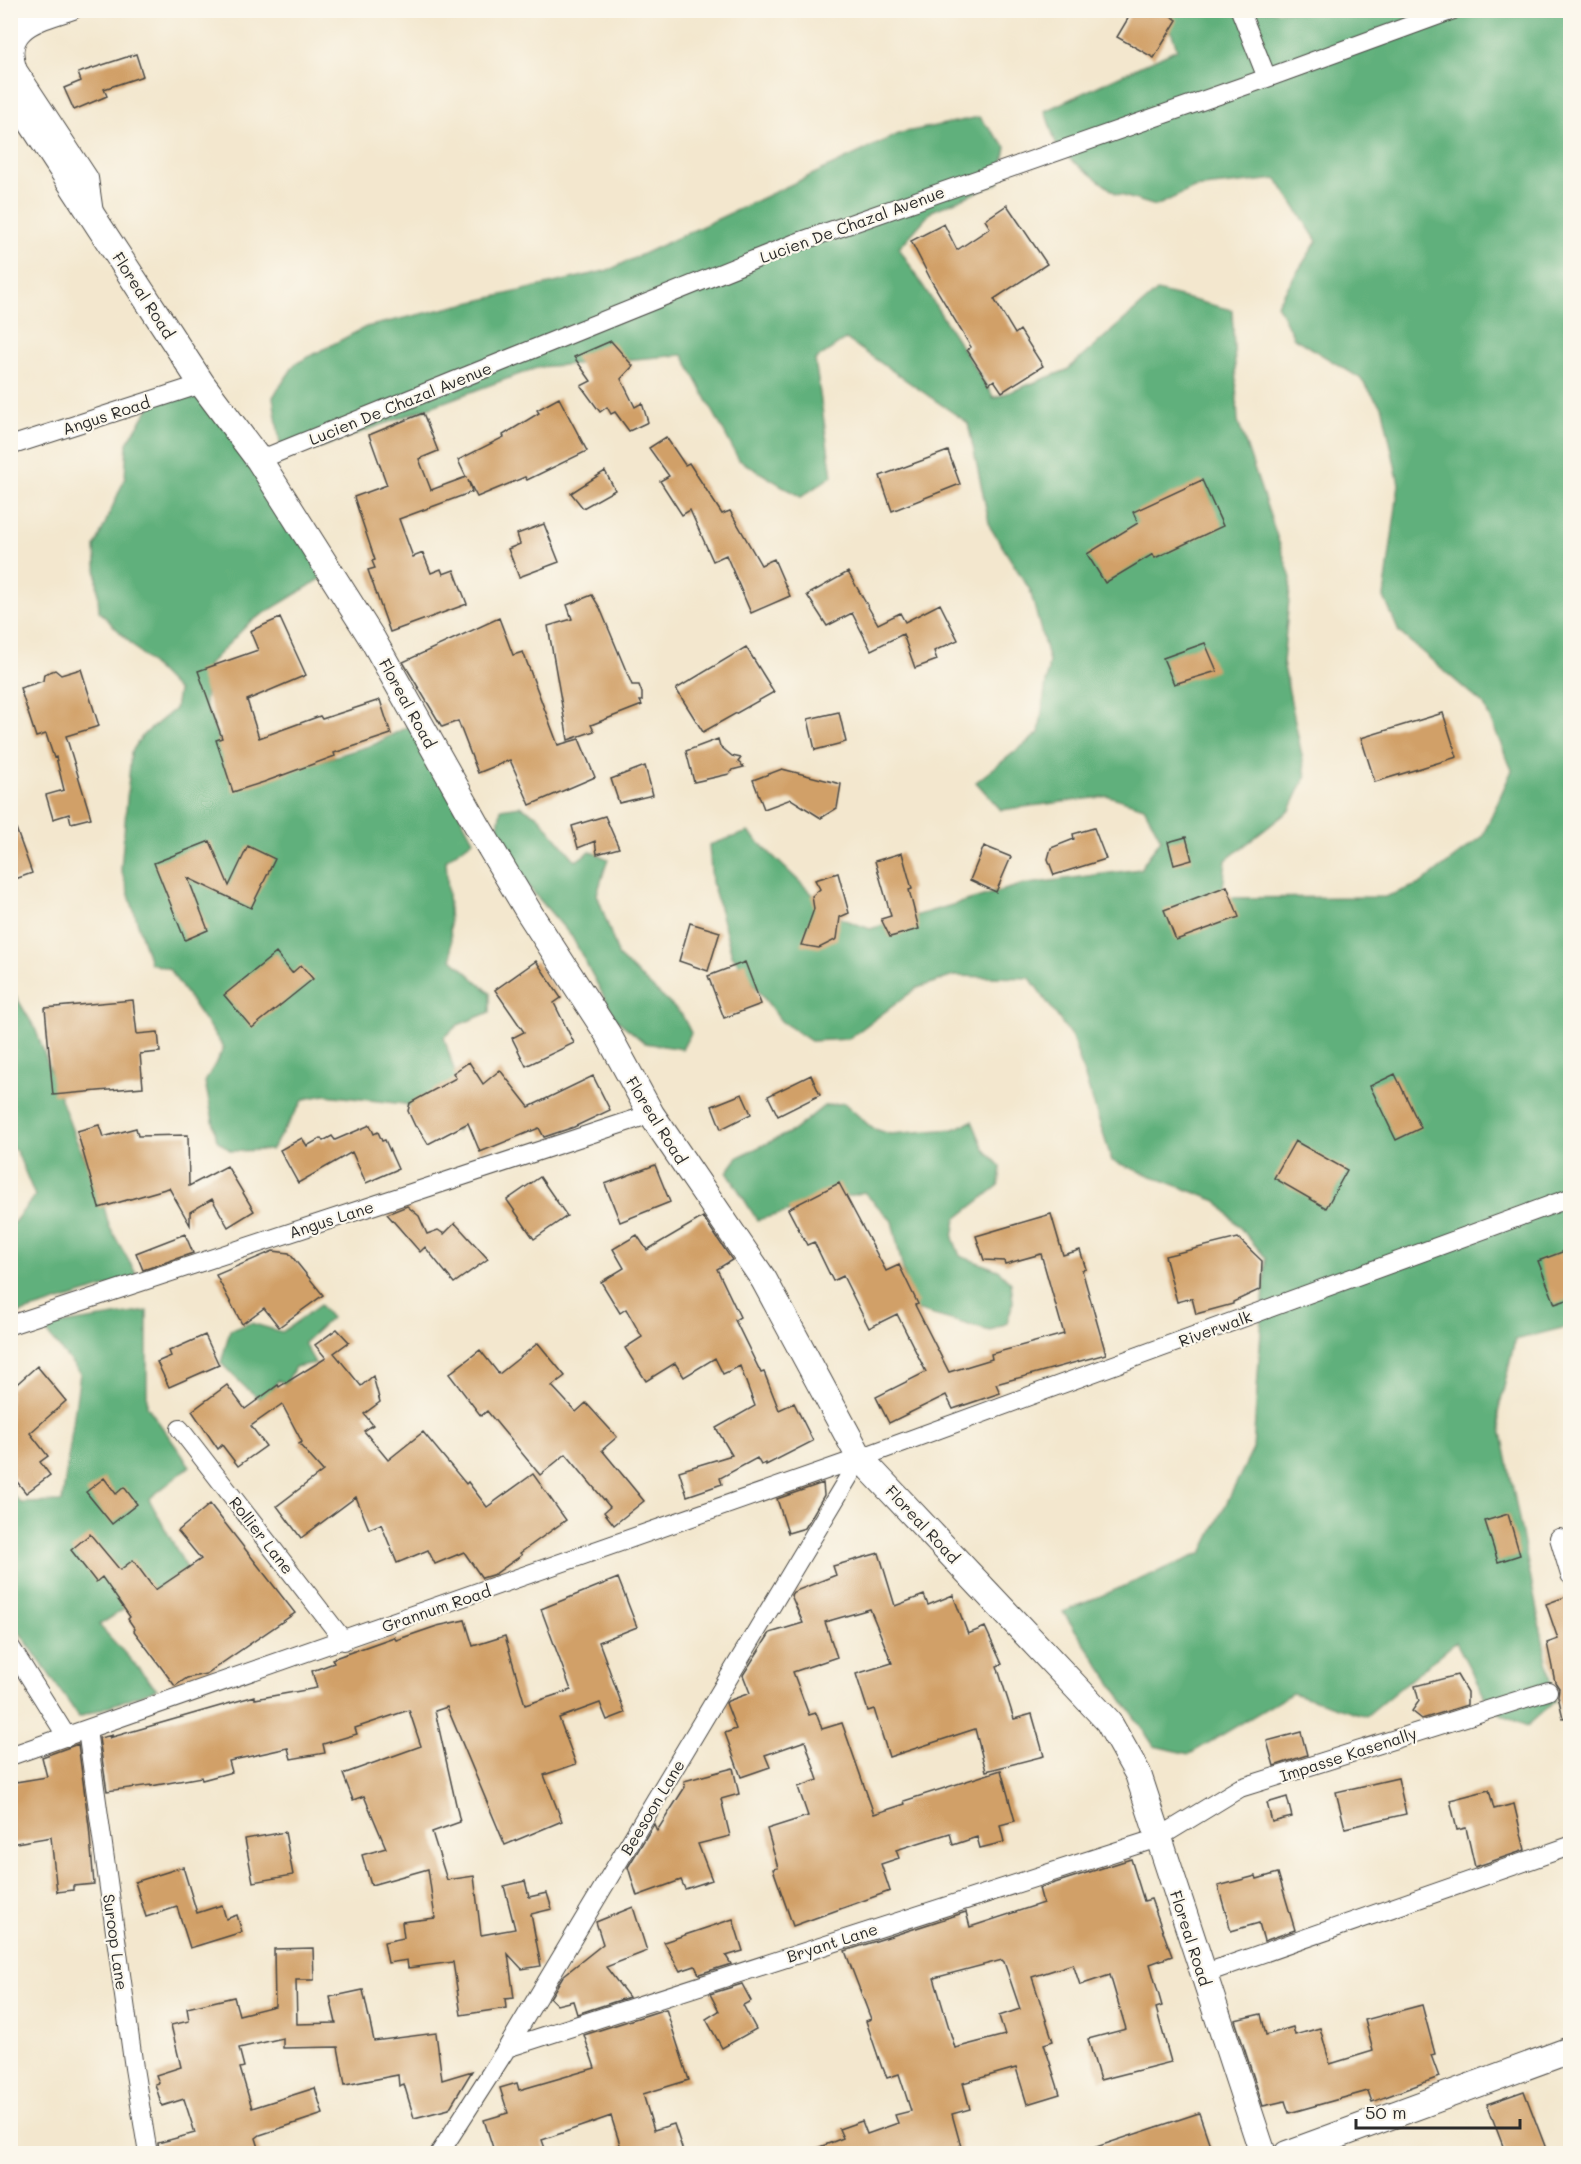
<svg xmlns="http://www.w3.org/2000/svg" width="1581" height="2164" font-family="Mali,sans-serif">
  <rect width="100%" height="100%" fill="#fbf7ec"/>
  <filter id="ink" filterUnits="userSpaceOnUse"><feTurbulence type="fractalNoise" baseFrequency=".0167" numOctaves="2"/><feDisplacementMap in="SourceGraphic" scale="12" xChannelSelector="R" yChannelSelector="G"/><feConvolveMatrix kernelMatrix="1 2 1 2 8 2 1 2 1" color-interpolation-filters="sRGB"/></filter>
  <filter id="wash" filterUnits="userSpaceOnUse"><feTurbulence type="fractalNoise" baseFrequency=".008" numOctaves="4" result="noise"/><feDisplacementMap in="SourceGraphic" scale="24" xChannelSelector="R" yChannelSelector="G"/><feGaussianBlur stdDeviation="1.35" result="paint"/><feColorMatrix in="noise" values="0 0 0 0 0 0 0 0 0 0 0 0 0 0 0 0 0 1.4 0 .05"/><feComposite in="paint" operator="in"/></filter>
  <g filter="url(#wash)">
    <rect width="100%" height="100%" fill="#f3e7ce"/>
    <path fill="#60b07c" stroke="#466e54" stroke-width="1.5" d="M1165,11H1570V1326L1515,1340L1498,1413L1555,1701L1527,1726L1491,1709L1456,1642L1366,1716L1292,1693L1190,1754L1154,1746L1063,1612L1202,1553L1253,1449L1266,1258L1217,1201L1112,1161L1072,1037L1030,978L954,976L917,988L848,1039L811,1041L781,1021L732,955L712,882L709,845L748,832L835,916L870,929L1021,885L1140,869L1161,839L1144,807L1109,796L1001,810L976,782L1039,733L1049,661L1030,590L990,527L968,423L846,339L815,360L832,476L801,497L739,460L683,355L539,367L319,448L281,450L273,397L295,364L366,327L609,270L901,133L979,117L1006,147L999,183L932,211L899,248L994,398L1067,370L1157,291L1232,310L1238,421L1291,578L1283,662L1306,776L1290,810L1226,860L1222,898L1385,897L1420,884L1482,837L1512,770L1484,705L1399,632L1384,597L1399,484L1383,409L1360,378L1294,338L1277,304L1317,241L1277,179L1194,188L1156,206L1117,194L1058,150L1045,111L1177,49Z
      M194,392L259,460L324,577L250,622L208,665L205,703L226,760L259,780L375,744L412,724L473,840L446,860L452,959L490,993V1012L458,1025L444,1037L468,1117L456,1132L455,1129L405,1104L325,1095L304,1099L271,1150L231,1151L217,1140L205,1082L224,1048L169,969L150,963L121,869L131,753L142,736L175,709L178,691L99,611L95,547L125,478L127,443L154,400Z
      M520,806L538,816L576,861L590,851L608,859L597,894L619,957L682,1015L691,1033L682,1049L645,1043L616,1019L572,937L522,879L498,827L501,809Z
      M10,987L35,1028L74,1135L101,1195L109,1226L138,1277L11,1316V1226L35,1196L17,1152L11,1147Z
      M844,1103L872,1128L890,1134L954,1129L972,1121L984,1149L1001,1167L999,1185L956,1219L953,1238L960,1256L998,1270L1011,1283L1013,1302L1007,1323L990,1331L912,1309L892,1221L864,1192L757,1220L727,1172L738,1157L793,1131L824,1106Z
      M320,1305L331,1318L304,1343L315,1363L295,1367L286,1384L278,1380L266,1403L246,1388L221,1363L230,1330L251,1323L282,1332Z
      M147,1311V1406L190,1466L149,1499L187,1569L99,1625L157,1689L79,1717L11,1620L10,1492L21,1503L62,1502L80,1373L42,1327Z"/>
    <g id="blocks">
      <path fill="#d1a068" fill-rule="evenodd" d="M1133,10H1162L1177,20L1154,58L1117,37Z
        M136,54L143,76L104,89L107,96L74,110L64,88L81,81L78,73Z
        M1007,205L1047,264L994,299L1015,334L1020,330L1043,366L1002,392L994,380L989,384L967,350L971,347L932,282L911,241L944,224L957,250L990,228L985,220Z
        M611,341L633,366L621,379L635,407L642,403L648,422L629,431L615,412L611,414L607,407L600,412L581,386L591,381L574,357Z
        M559,398L587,451L527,480L525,477L477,497L468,480L472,492L399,519L413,557L423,553L431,573L441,569L443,574L454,570L467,604L390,632L368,570L375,568L372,561L375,560L354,497L387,485L369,435L423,413L438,451L419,459L431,490L466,477L458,460L504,437L503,435L539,413L537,410Z
        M666,437L685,465L689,463L722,514L730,511L761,565L774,559L790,596L751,613L726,555L713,561L690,510L682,515L660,481L669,476L649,448Z
        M948,451L960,484L892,511L880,476Z
        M605,471L615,490L583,508L571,493Z
        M1202,480L1223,526L1155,558L1153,554L1105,583L1087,554L1138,523L1133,512Z
        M544,524L559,562L519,577L508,549L520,544L517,534Z
        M848,572L878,624L900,613L905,622L940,604L958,640L934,651L937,660L915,668L903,634L871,650L852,613L827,626L807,595Z
        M592,595L600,608L632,685H639L642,693V701H640L642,705L591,725L594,731L568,740L548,626L572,619L567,605Z
        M280,618L306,675L247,700L259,738L320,716L322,719L380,700L391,734L334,753L335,756L264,782L233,792L216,740L222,738L198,671L258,650L250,631Z
        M499,618L513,655L523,652L558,745L579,739L595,777L530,805L510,760L478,773L458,721L442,727L403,662Z
        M1205,643L1217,671L1174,684L1163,658Z
        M746,647L774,692L703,732L676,689Z
        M81,669L99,726L66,736L91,818L71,823L69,814L53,819L46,795L64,790L56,757L54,758L46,734L36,737L20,688L43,681L44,674L55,670L61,675Z
        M839,712L846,742L815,750L808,719Z
        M1443,713L1457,757L1375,782L1361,738Z
        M718,739L720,746L732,756L741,758L738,762L744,767L732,770L729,774L694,782L686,751Z
        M645,766L653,795L619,803L611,779Z
        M782,769L841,784L837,808L821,818L791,799L764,809L753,780Z
        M605,816L619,848L597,854L595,841L578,848L572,826Z
        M10,820H13L32,873L10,881Z
        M1094,828L1106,859L1054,875L1048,859L1051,848L1074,839L1073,834Z
        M1186,837L1192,860L1174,865L1168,842Z
        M210,841L229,886L248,846L275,859L251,908L188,878L208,930L185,940L154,863Z
        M984,846L1011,857L996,892L970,880Z
        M902,853L912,889L909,890L919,929L890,937L881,919L891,916L875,861Z
        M838,873L849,913L840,917L837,939L819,948L801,945L814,909L812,896L820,889L815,880Z
        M1227,886L1239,917L1176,940L1164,910Z
        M690,923L720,932L708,971L679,961Z
        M276,953L292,973L301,965L313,979L252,1028L224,995Z
        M536,961L561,998L554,1003L574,1043L526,1066L512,1038L524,1032L495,990Z
        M745,962L761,1004L724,1018L708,976Z
        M133,1000L137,1034L158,1032L160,1052L140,1054L143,1087L53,1095L45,1008Z
        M469,1062L483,1084L500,1070L529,1107L593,1076L610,1110L574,1127L544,1137L539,1128L480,1152L468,1123L428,1144L419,1129L415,1126L408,1111L410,1103L456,1078L453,1073Z
        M1395,1074L1421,1128L1396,1140L1370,1086Z
        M811,1075L820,1095L778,1116L768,1096Z
        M742,1094L751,1114L721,1129L712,1106Z
        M99,1125L103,1137L136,1128L138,1136L188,1135L189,1186L227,1166L254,1211L228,1227L212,1199L190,1212V1225L169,1188L99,1208L77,1131Z
        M370,1125L374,1134L378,1132L382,1141L385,1140L398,1169L366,1183L352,1152L298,1183L280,1150L302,1138L307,1146L321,1138L323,1141L332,1136L335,1140Z
        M1295,1141L1347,1170L1326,1208L1274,1178Z
        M655,1165L670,1202L620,1222L605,1184Z
        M540,1177L567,1216L534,1239L507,1200Z
        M839,1183L886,1271L899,1265L918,1304L915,1305L949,1372L992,1359L991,1354L1064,1334L1041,1254L1005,1264L1004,1261L984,1260L976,1236L1051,1214L1063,1255L1080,1250L1086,1269L1082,1270L1106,1354L996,1384L1000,1393L953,1409L946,1395L889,1423L876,1397L926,1372L897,1314L869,1328L843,1276L833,1281L814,1242L807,1245L788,1209Z
        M407,1206L419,1216L427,1234L438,1230L444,1234L455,1223L488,1259L454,1283L425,1247L420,1252L387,1214Z
        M703,1217L732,1260L717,1269L740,1317L735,1320L761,1373L764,1372L779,1410L794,1403L813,1441L766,1465V1463L761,1465L757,1458L720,1478L722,1484L687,1496L679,1471L732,1455L716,1428L755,1406L740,1366L723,1374L715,1358L684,1377L675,1363L646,1381L625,1348L642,1337L626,1309L620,1313L601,1282L624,1268L613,1249L637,1235L647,1250Z
        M185,1234L193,1253L143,1270L136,1253Z
        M1238,1238L1262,1261L1261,1289L1233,1302V1304L1196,1314L1192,1298L1177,1302L1165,1256Z
        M1570,1249V1299L1555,1304L1538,1261Z
        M273,1251L289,1253L323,1295L279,1327L264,1308L242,1324L216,1275Z
        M337,1329L349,1342L334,1353L361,1386L373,1376L380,1402L364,1414L373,1425L364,1431L388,1460L423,1432L466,1484L468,1482L487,1507L533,1474L566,1520L520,1553L522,1555L495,1574L482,1578L464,1552L435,1564L428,1550L397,1563L381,1524L369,1529L356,1497L301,1538L277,1506L323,1471L299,1444L302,1442L282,1404L251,1426L266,1446L238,1466L222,1445L218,1449L192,1411L227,1385L245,1409L278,1385L279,1387L326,1358L315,1345Z
        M205,1335L219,1365L169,1387L157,1362L171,1356L169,1351Z
        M538,1343L565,1376L552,1386L576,1412L586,1403L617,1437L602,1450L644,1501L614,1525L604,1512L610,1507L566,1454L540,1475L487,1411L481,1416L449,1374L480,1350L499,1374Z
        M37,1366L66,1401L30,1433L48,1456L40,1462L50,1475L26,1493L10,1473V1390Z
        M104,1478L116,1494L124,1487L137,1504L112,1524L86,1492Z
        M823,1483L824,1495L805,1528L788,1533L777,1499Z
        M210,1504L295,1613L206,1674L187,1678L175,1686L134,1631L135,1629L128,1619L130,1617L102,1577L96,1582L71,1550L90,1534L120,1570L133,1560L155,1590L201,1559L178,1531Z
        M1508,1514L1520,1555L1498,1562L1485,1521Z
        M879,1553L895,1606L924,1595L928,1605L953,1595L968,1634L985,1627L1002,1664L997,1666L1014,1719L1032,1714L1044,1756L986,1771L975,1729L889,1757L874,1709L868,1711L856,1674L892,1663L870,1609L825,1622L837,1657L793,1672L809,1715L816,1713L822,1729L842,1723L874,1814L905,1804L904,1801L1001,1770L1015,1821L1000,1825L1004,1842L980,1848L977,1837L953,1845L950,1833L896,1850L899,1858L881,1864L890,1891L793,1926L773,1869L778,1868L767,1829L808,1816L798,1787L818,1780L805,1741L765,1755L770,1767L741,1777L725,1733L736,1729L726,1703L728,1701L750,1693L743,1675L770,1633L803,1623L791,1595L793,1592L836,1575L833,1566Z
        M618,1578L637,1627L599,1642L625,1713L607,1720L600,1703L559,1718L576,1764L544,1775L562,1821L505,1845L447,1707L435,1711L460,1822L432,1832L447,1880L474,1876L481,1935L515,1929L504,1886L525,1881L529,1897L547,1893L552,1909L531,1914L541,1966L522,1969L508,1954L514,1998L505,1999L506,2008L461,2015L453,1962L408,1968L407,1960L388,1963L384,1942L404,1938L402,1922L435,1918L428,1869L371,1885L362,1855L386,1848L364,1796L353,1800L343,1774L421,1746L409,1710L355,1728L357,1734L323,1744L325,1753L291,1759L288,1748L229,1761L232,1772L202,1780L201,1777L151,1786V1785L107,1791L99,1738L113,1735L109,1738L255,1696V1699L317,1688L312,1671L334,1663L332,1659L394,1637L396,1640L437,1626L465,1620L473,1646L505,1636L525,1705L571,1690L541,1609Z
        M1570,1595V1717L1563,1718L1558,1696L1559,1688L1555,1682L1547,1643L1558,1639L1546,1604Z
        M1457,1675L1467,1692V1705L1422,1719L1412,1711L1419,1701L1415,1686Z
        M1301,1732L1307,1755L1274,1766L1267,1741Z
        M78,1744L89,1826L94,1884L73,1886V1890L57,1892L51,1837L10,1844V1783L47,1777L42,1757Z
        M733,1768L739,1794L721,1799L730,1836L698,1844L712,1880L685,1889L681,1880L637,1896L628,1867L654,1824L657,1831L685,1787L684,1781Z
        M1398,1778L1406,1814L1345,1828L1336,1792Z
        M1489,1790L1494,1809L1514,1804L1525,1850L1475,1867L1466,1828L1457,1830L1450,1800Z
        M1287,1797L1292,1817L1272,1822L1267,1803Z
        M285,1832L293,1875L253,1882L245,1839Z
        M1131,1859L1144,1901L1151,1899L1172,1956L1150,1964L1162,2006L1156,2008L1171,2062L1100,2080L1088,2039L1126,2029L1110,1975L1080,1985L1073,1964L1032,1977L1053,2041L1044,2044L1060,2094L1027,2104L1016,2068L963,2083L970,2109L952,2114L963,2154H808L807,2152L843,2138L839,2129L862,2121L867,2134L898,2123L895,2115L911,2111L899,2074L887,2078L883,2068H882L866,2021L871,2019L845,1951L966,1912L970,1927L1043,1903L1039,1888ZM1002,1960L1004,1962L1020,2009L999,2016L1005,2035L955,2048L934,1978Z
        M183,1867L197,1913L222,1905L226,1919L237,1915L242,1932L190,1948L177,1907L146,1917L135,1882Z
        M1278,1873L1295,1930L1264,1941L1259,1923L1231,1931L1218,1886L1256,1876L1257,1879Z
        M633,1907L647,1951L606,1967L629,1997L577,2014L573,2001L557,2005L550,1998L563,1976L603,1944L596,1922Z
        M733,1919L743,1951L726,1956L731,1964L699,1974L695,1966L680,1971L664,1942Z
        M313,1948L314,1980H296L297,2024L336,2023L330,1997L363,1990L374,2041L436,2033L442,2080L472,2071L449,2109L414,2118L404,2084L399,2086L398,2075L345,2085L338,2047L283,2048V2038L239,2048L244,2067L240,2068L252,2108L315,2088L323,2114L260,2135L256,2138L261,2154H159L158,2143L195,2133L184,2099L162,2106L155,2084L159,2083L156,2075L181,2067L171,2025L189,2021L187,2008L234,1997L239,2015L275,2006L274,1949Z
        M742,1984L751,2001L743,2005L756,2029L722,2048L706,2019L719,2011L710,1994Z
        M1422,2005L1435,2054L1431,2055L1439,2077L1372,2102L1368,2091L1289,2113L1285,2101L1263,2106L1235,2020L1261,2014L1266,2035L1293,2027L1295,2035L1320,2028L1330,2064L1373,2051L1365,2020Z
        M666,2009L689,2080L643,2094L654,2130L674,2124L684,2154H623L611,2116L542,2140L547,2154H495L484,2120L508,2113L500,2088L517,2083L519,2090L595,2068L584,2035Z
        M1524,2091L1548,2154H1506L1487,2104Z
        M1199,2113L1213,2154H1087V2150Z"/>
    </g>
  </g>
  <g filter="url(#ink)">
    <use href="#blocks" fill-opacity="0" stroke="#494743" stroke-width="1.5"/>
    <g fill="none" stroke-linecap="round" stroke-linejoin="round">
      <defs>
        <path id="minor" d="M73,10C42,21 2,27 18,70L89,178L94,213
          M1240,10L1267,78
          M10,446L202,384
          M259,460L793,244L1267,78L1453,10
          M10,1325L651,1114
          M180,1429L344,1641
          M1559,1538L1570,1575
          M10,1646L67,1737
          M87,1730L134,2068L148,2154
          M10,1756L860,1458L1570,1198
          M1203,1974L1570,1846
          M507,2048L1158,1838L1240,1788L1548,1691
          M439,2154L507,2048L860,1458"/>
        <path id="secondary" d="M10,23L45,10
          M10,90L202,384L259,460L373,640L478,827L530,914L607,1033L651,1114L764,1280L860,1458L1108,1721L1138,1774L1263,2154
          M1287,2154L1570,2050"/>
      </defs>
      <use href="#minor" stroke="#494743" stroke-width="20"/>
      <use href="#secondary" stroke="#494743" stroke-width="28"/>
      <use href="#minor" stroke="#fff" stroke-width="18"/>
      <use href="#secondary" stroke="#fff" stroke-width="26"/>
    </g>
  </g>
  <g text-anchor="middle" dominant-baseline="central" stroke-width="4.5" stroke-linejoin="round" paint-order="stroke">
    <g font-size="16" fill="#2b2b2b" stroke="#fbf7ec">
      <text transform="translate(852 224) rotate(-20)">Lucien De Chazal Avenue</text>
      <text transform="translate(144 295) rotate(57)">Floreal Road</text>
      <text transform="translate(400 403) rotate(-22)">Lucien De Chazal Avenue</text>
      <text transform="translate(106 415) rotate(-18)">Angus Road</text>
      <text transform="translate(408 703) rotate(61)">Floreal Road</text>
      <text transform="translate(657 1120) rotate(58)">Floreal Road</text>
      <text transform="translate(331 1219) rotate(-18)">Angus Lane</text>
      <text transform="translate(1215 1328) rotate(-20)">Riverwalk</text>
      <text transform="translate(923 1524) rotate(47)">Floreal Road</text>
      <text transform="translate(262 1535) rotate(52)">Rollier Lane</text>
      <text transform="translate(436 1608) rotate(-19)">Grannum Road</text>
      <text transform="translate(1348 1754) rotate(-18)">Impasse Kasenally</text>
      <text transform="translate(652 1807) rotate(-59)">Beesoon Lane</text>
      <text transform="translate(1191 1938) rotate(72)">Floreal Road</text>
      <text transform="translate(116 1942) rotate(82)">Suroop Lane</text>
      <text transform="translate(832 1942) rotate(-18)">Bryant Lane</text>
    </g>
  </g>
  <rect width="1581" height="2164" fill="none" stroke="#fbf7ec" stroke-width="36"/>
  <path d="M1356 2119v9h164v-9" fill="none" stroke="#2b2b2b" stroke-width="3"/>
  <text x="1365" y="2119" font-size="18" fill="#2b2b2b" stroke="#fbf7ec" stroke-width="4.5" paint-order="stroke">50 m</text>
</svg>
